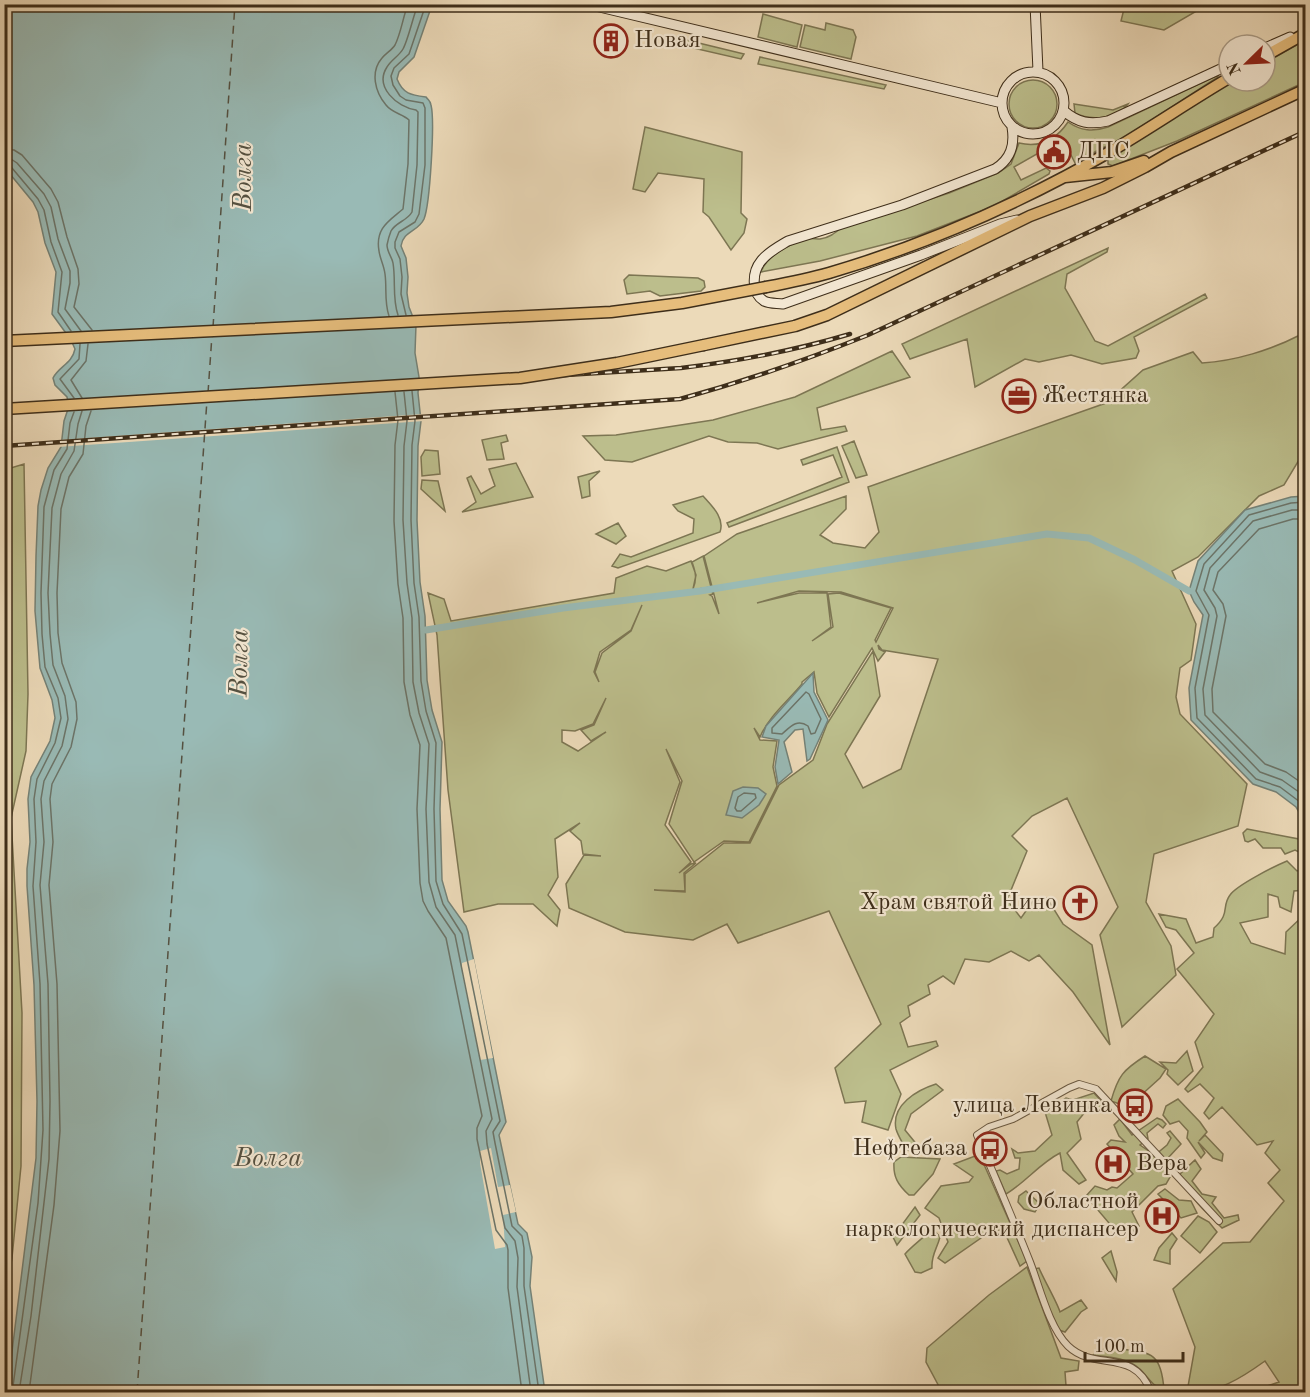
<svg xmlns="http://www.w3.org/2000/svg" width="1310" height="1397" font-family="'Old Standard TT',serif">
  <rect width="100%" height="100%" fill="#ecdab9"/>
  <filter id="stains"><feTurbulence type="fractalNoise" baseFrequency=".00333" numOctaves="4"/><feColorMatrix values="0 0 0 0 .2 0 0 0 0 .09 0 0 0 0 .02 0 0 0 .5 -.17"/></filter>
  <radialGradient id="worn" r=".72"><stop offset=".6" stop-color="#630" stop-opacity="0"/><stop offset="1" stop-color="#630" stop-opacity=".3"/></radialGradient>
  <path fill="#bcbe8c" stroke="#7d7653" stroke-width="1.5" fill-rule="evenodd" d="M1125,5V4L1207,5L1164,30L1121,21Z
    M763,14L802,25L797,47L758,37Z
    M826,23L853,30L856,37L851,59L800,47L805,25L825,30Z
    M670,36L744,54L741,59L667,42Z
    M1305,40V82L1177,141L1113,166L1108,164V158L1233,81H1265V63Z
    M760,57L886,85L884,89L758,64Z
    M1218,75V77L1121,140L1102,148L1075,163L1063,139L1014,167L1021,180L1046,168L1050,171L1049,174L994,206L917,236L820,261L761,272C767,255 790,244 806,239C811,238 815,239 820,239C829,238 835,233 841,228L949,193L998,173L1011,164L1019,143C1040,148 1056,140 1068,122C1081,131 1093,132 1108,127Z
    M1009 104a24 24 0 1 1 48 0a24 24 0 1 1-48 0Z
    M1074,104L1113,110L1128,104C1117,119 1090,121 1075,113Z
    M645,127L742,152L741,213L747,219L744,233L731,250L709,217L703,212L704,179L658,173L645,192L633,189Z
    M1108,248L1107,252L1067,274L1065,288L1095,341L1108,346L1205,294L1207,298L1134,337L1139,351L1136,358L1102,364L1071,355L1039,362L1025,359L975,387L967,339L910,359L902,344Z
    M629,275L698,278L704,281L705,287L701,291L660,296L650,291L627,294L624,280Z
    M1300,335L1305,342V450L1284,485L1259,496L1198,557L1172,571L1196,624L1191,660L1180,668L1176,697L1180,714L1247,784L1238,826L1154,854L1146,902L1171,946L1176,975L1122,1027L1100,935L1118,907L1067,798L1032,816L1012,836L1027,851L1007,900L1021,918L1033,901L1047,898L1063,924L1092,945L1110,1045L1073,992L1039,955L1029,961L1011,951L989,962L965,959L954,984L943,976L928,985L930,994L908,1006L910,1016L900,1023L908,1047L936,1041L938,1046L890,1070L901,1094L888,1130L862,1122L866,1101L845,1103L835,1068L881,1024L829,911L738,943L727,924L693,940L625,932L569,908L566,884L584,855L601,856L583,854L581,841L570,831L580,823L555,839L558,877L548,895L560,910L557,926L533,904H498L464,912L448,790L437,635L428,593L444,599L451,621L614,593L616,578L647,566L666,571L691,561L696,575L693,589C697,579 696,573 692,562L703,556L711,587L692,590L691,594L712,591L713,594L710,595L712,596L719,614L704,556L737,534L846,496V509L820,535L833,543L865,548L879,532L868,487L1106,403L1143,370L1193,352L1202,363C1235,361 1271,350 1300,335ZM799,591L841,592L893,608L876,642L875,640L891,608L839,593L828,594L833,627L812,641L831,627L827,593H799L757,603ZM642,605L631,631L602,653L595,672L599,682L594,672L600,652L631,630ZM878,645L882,650L938,659L901,769L863,788L845,754L880,696L873,651L827,724L813,760L779,785L750,843H724L685,874V892L654,890L685,891L684,873L696,863L691,864L679,873L691,862L665,825L680,782L666,749L682,781L669,824L694,862L724,841L749,842L777,786L773,767L777,741L760,740L754,728L760,737C769,716 788,701 802,684V682L814,672L817,693L829,717L872,648L878,661L885,652L879,649ZM606,698L594,725L581,730L591,741L606,732L578,751L562,742V730L575,731L593,724Z
    M892,351L910,377L817,408L821,430L845,426L847,431L778,449L757,443L728,442L709,436L632,462L605,460L583,436L616,435L713,420L795,397Z
    M506,435L508,441L501,443L504,459L487,460L482,440Z
    M854,441L867,475L856,478L842,446Z
    M837,447L849,482L729,527L727,523L842,477L833,455L803,465L801,460Z
    M425,450L438,451L440,474L422,476L421,457Z
    M516,463L533,497L462,512L476,502L467,478L471,476L481,494L495,486L489,469Z
    M24,464L28,694L26,751L11,818L22,1013L21,1166L12,1258L5,1299L4,470Z
    M600,471L589,481L590,496L582,498L578,477Z
    M422,480L438,481L445,511L421,489Z
    M703,496C712,506 725,518 720,532L618,568L612,566L620,554L631,557L693,533L694,519L678,511L673,505Z
    M618,523L626,536L616,544L596,534Z
    M1247,829L1304,840L1305,855L1295,850L1285,854L1281,848H1263L1255,839L1248,842L1245,841L1243,833Z
    M1287,861L1297,871L1305,868V890L1294,891L1291,912L1280,907L1278,897L1268,894V917L1240,923L1251,943L1285,954L1286,932L1305,914V1392H1249L1279,1382L1265,1361C1240,1379 1218,1393 1187,1392L1195,1347L1173,1289L1223,1243L1250,1242L1284,1201L1268,1183L1280,1170L1265,1153L1273,1141L1257,1145L1222,1107L1209,1119L1204,1113L1214,1098L1200,1084L1188,1092L1185,1089L1203,1067L1195,1042L1214,1014L1177,969L1194,953L1176,930L1166,927L1159,914L1186,919L1196,943L1213,937L1214,928C1231,913 1221,907 1230,895C1237,885 1275,866 1287,861Z
    M1187,1051L1193,1071L1178,1085L1167,1074L1168,1070L1160,1062L1176,1063Z
    M1145,1056L1166,1069L1160,1078L1128,1107L1111,1101C1118,1076 1123,1070 1145,1056Z
    M936,1084L943,1090L911,1114L905,1130L923,1152L906,1150C903,1143 898,1136 896,1129C891,1105 917,1090 936,1084Z
    M1094,1093L1104,1104L1101,1110L1089,1107L1077,1122L1081,1139L1067,1153L1086,1180L1079,1184L1063,1170L1060,1153C1040,1163 1025,1183 1006,1194L996,1171L1000,1170L1007,1174L1019,1169L1020,1158H1015L1012,1149L1018,1153L1035,1151L1052,1135L1045,1112L1066,1098L1073,1100Z
    M1178,1099L1200,1122L1207,1132L1199,1141L1205,1135L1223,1154L1222,1161L1213,1158L1198,1142L1205,1153L1201,1158L1187,1138L1188,1131L1179,1121L1170,1124L1163,1115L1166,1106Z
    M1157,1118L1162,1120L1166,1124L1163,1128L1158,1124L1147,1133L1148,1139L1140,1145L1155,1155L1167,1145L1171,1138L1167,1133L1170,1131L1181,1144L1168,1158L1170,1177L1166,1184L1158,1186L1132,1212L1139,1226L1134,1231L1127,1225L1114,1229L1086,1196L1095,1186L1107,1190L1112,1187L1117,1188L1133,1174L1107,1144L1111,1140L1125,1142L1119,1136L1114,1125L1120,1119L1132,1135Z
    M975,1156L982,1160L1027,1261L1020,1266L1004,1231L994,1229L945,1263L938,1258L948,1242L939,1218L925,1208L941,1186L969,1182L973,1177L954,1164Z
    M901,1157L940,1159L933,1174L914,1195H909C898,1185 893,1177 894,1162Z
    M1195,1160L1201,1169L1192,1181L1202,1194L1216,1197L1212,1203L1224,1218L1238,1215L1239,1220L1222,1228C1205,1211 1188,1197 1180,1174Z
    M1165,1189L1179,1200L1191,1201L1197,1213L1181,1218L1158,1194Z
    M1026,1191L1040,1204L1035,1212L1024,1209L1018,1202L1019,1196Z
    M915,1207L920,1215L897,1245L893,1237Z
    M1198,1216L1209,1222L1217,1232L1200,1253L1181,1236Z
    M932,1228L940,1237C937,1249 931,1255 932,1268L921,1273L915,1272L905,1254C914,1244 923,1239 932,1228Z
    M1172,1233L1177,1239L1170,1250V1264L1154,1260L1159,1248Z
    M1111,1251L1117,1272L1116,1281L1102,1258Z
    M1027,1267L1061,1358L1079,1361L1078,1370L1065,1372L1066,1386L1057,1388L1055,1392H942L926,1362L927,1348L989,1295Z
    M1039,1268C1044,1280 1057,1302 1060,1312L1081,1300L1087,1308L1081,1312L1065,1332L1056,1329L1033,1269Z
    M1113,1348C1149,1353 1161,1349 1164,1390C1147,1384 1147,1371 1131,1363C1120,1357 1105,1357 1093,1355L1101,1350Z"/>
  <path fill="#99bab5" stroke="#758277" stroke-width="1.5" d="M4,5H432L414,57L399,72L397,79C403,94 411,95 426,97C429,101 430,100 431,105C435,121 430,204 424,219C418,232 403,231 401,246L406,258L408,277L407,293L409,307L416,325L415,353L419,377L418,393L421,421L418,446L417,520L420,582L425,616L427,680L432,710L442,742L440,809L442,880L448,901L466,926L468,932L506,1122L499,1135L518,1224L527,1233L532,1257L530,1286L545,1392H7L36,1158L37,1101L34,985L27,886V869L30,842L28,799L31,777L50,741L55,718L52,700L40,668L35,611L36,556L38,506L41,490L48,468L61,447L64,421L69,406L67,397L55,385L53,378C59,366 72,364 75,349L71,340L52,314L56,272L45,243L38,212L33,202L5,168Z
    M1305,496H1306L1305,822L1296,807L1276,792L1253,784L1191,720L1189,688L1203,615L1194,602L1189,591L1198,561L1245,510L1291,497Z
    M813,673L814,692L828,720L810,759L807,761L803,729L795,730L784,742L792,772L778,784L775,767L779,740L762,737L766,726Z
    M743,787L758,788L766,794L759,805L742,818L726,815L733,791Z"/>
  <path fill="#ecdab9" d="M423,414L424,421L58,447L60,440Z
    M474,959L493,1058L480,1060L462,973V963Z
    M491,1148L498,1187L510,1185L516,1212L503,1215L505,1247L495,1249L480,1163V1151Z"/>
  <g fill="none" stroke-linecap="round" stroke-linejoin="round">
    <path stroke="#6c7468" stroke-width="1.5" d="M4,149L14,150L22,155L51,189L58,202L67,237L78,269L79,284L74,307L92,330
      M4,158L11,159L17,163L44,194L51,207L58,239L70,271V283L65,309L81,331
      M4,165L12,168L38,199L44,210L51,242L62,272L58,312L71,331
      M398,315C392,298 396,281 393,263C392,257 387,252 387,245C388,240 389,236 391,231C396,222 407,221 412,212L417,165L418,112L416,110C397,107 374,87 387,67C391,60 399,56 403,49C408,40 413,17 418,4
      M406,315L401,294L402,277L400,259L395,248V242L399,232L415,222L419,214L425,165V108L423,103L406,100L400,96L393,85L391,76L394,68L409,54L426,4
      M389,316C384,301 387,288 385,274C384,265 380,259 379,251C375,228 389,221 403,209L408,164L409,120C403,114 392,113 386,105C375,92 370,72 382,58C386,53 392,50 395,45C401,33 403,17 408,4
      M412,391L415,421L412,445L411,520L414,583L419,617L421,681L426,711L436,743L434,809L436,881L443,904L462,934L500,1121L493,1132L495,1143L512,1226L522,1236L524,1248V1286L539,1392
      M395,392L398,420L395,445L394,521L398,584L403,618L404,682L410,715L420,745L417,809L420,883L423,901L428,911L446,938L482,1116L477,1128V1139L496,1230L507,1245L508,1250V1288L522,1392
      M404,392L407,421L404,446L403,520L407,583L412,618L413,682L419,713L429,744L426,809L429,882L436,907L455,935L492,1119L486,1131L487,1144L505,1228L515,1241L518,1258L517,1287L531,1392
      M74,398L60,379L79,359L80,344
      M82,398L71,380L86,361L88,344
      M1306,502L1291,503L1249,515L1204,564L1196,591L1209,615L1195,688L1197,718L1256,779L1280,787L1300,802L1306,811
      M1306,510H1292L1253,521L1210,568L1204,590L1215,608L1217,616L1203,689L1205,715L1260,772L1282,780L1306,797
      M1306,519H1293L1259,529L1218,572L1213,590L1223,604L1226,616L1212,689L1213,712L1265,764L1286,772L1306,786
      M806,692L809,694L821,719L815,733L811,734L808,726C797,718 790,727 782,734L772,733V728Z
      M744,793L755,794L756,798L741,811H737L735,808L738,797Z
      M4,1392L10,1391L13,1386L38,1203L43,1130L40,984L33,886L36,842L34,799L37,779L55,743L61,718L58,698L45,667L42,634L41,593L44,507L54,470L67,449L70,423L74,412
      M19,1392L31,1316L49,1159L50,1101L48,984L40,885L44,842L41,799L44,781L62,746L68,719L65,696L53,665L50,634L48,593L52,508L61,474L74,451L78,424L82,411
      M29,1392L54,1205L60,1131L57,984L49,885L53,842L50,799L52,784L71,747L77,719L76,702L62,663L58,633L57,593L61,509L69,477L83,454L86,426L91,411"/>
    <path stroke="#99bab5" stroke-width="7" d="M426,630L563,608L700,591L1047,534L1089,538L1135,560L1189,591"/>
    <path stroke="#555141" stroke-width="1.5" stroke-dasharray="8 6" stroke-linecap="butt" d="M213,327L235,4
      M208,393L212,335
      M137,1392L207,400"/>
    <defs>
      <path id="street" d="M1151,1392C1134,1347 1095,1372 1068,1346C1049,1327 1040,1288 1030,1262C1013,1219 995,1177 977,1135L989,1127L1013,1119L1069,1088L1079,1084L1096,1089L1219,1221"/>
      <path id="secondary" d="M587,4L1002,103
        M1035,4L1038,71
        M1265,48L1290,37
        M1002 103a31 31 0 1 1 62 0a31 31 0 1 1-62 0Z
        M1064,111C1078,123 1090,125 1108,121L1229,65
        M1012,127C1015,145 1011,159 995,169L902,205L788,241C778,247 768,252 761,261C752,272 751,293 764,301C770,304 777,303 783,304L921,255L1000,224L1017,220"/>
      <path id="primary" d="M1265,56L1306,33
        M1065,177L1112,172L1144,161
        M766,287C787,283 808,279 829,273C928,244 1023,202 1113,150C1152,127 1190,101 1229,78
        M704,345L795,326L827,315L1030,216L1103,188L1145,167L1171,152L1306,89"/>
    </defs>
    <use href="#street" stroke="#6a5942" stroke-width="8"/>
    <use href="#secondary" stroke="#3e2e1a" stroke-width="11"/>
    <use href="#primary" stroke="#3e2e1a" stroke-width="13"/>
    <use href="#street" stroke="#f3e7d2" stroke-width="6"/>
    <use href="#secondary" stroke="#f3e7d2" stroke-width="9"/>
    <use href="#primary" stroke="#e6bd7c" stroke-width="10"/>
    <defs>
      <path id="rail" d="M4,409L681,368C740,361 793,351 850,334
        M4,446L680,399C745,381 806,360 868,335L1306,131"/>
    </defs>
    <use href="#rail" stroke="#3e2e1a" stroke-width="4.5"/>
    <use href="#rail" stroke="#f3e7d2" stroke-width="2" stroke-dasharray="7" stroke-linecap="butt"/>
    <defs>
      <path id="primary-bridge" d="M4,341L611,312L682,303L766,287
        M4,409L520,378L617,363L704,345"/>
    </defs>
    <use href="#primary-bridge" stroke="#3e2e1a" stroke-width="13" stroke-linecap="butt"/>
    <use href="#primary-bridge" stroke="#e6bd7c" stroke-width="10"/>
  </g>
  <defs>
    <symbol id="building-ring" viewBox="-11 -11 22 22"><circle r="9.5" fill="#f3e7d2" stroke="#8f2418" stroke-width="1.5"/><path d="M-4-6H4V6H1V3H-1V6H-4ZM-2.5-4.3h1.7v1.8h-1.7ZM.8-4.3h1.7v1.8H.8ZM-2.5-1h1.7V.8h-1.7ZM.8-1h1.7V.8H.8Z" fill="#8f2418"/></symbol>
    <symbol id="civic-ring" viewBox="-11 -11 22 22"><circle r="9.5" fill="#f3e7d2" stroke="#8f2418" stroke-width="1.5"/><path d="M-.6-6.5H3V-4.5H.6V-3L4-1V1h2V6H-6V1h2V-1L-.6-3ZM-1.2 2.5V6h2.4V2.5Z" fill="#8f2418"/></symbol>
    <symbol id="office-ring" viewBox="-11 -11 22 22"><circle r="9.5" fill="#f3e7d2" stroke="#8f2418" stroke-width="1.5"/><path d="M-6-3h4V-5.5h4V-3h4V5H-6ZM-1-4.5V-3h2v-1.5ZM-6 0V1H6V0Z" fill="#8f2418"/></symbol>
    <symbol id="church-ring" viewBox="-11 -11 22 22"><circle r="9.5" fill="#f3e7d2" stroke="#8f2418" stroke-width="1.5"/><path d="M-1.2-6h2.4v3.5h3.3v2.4h-3.3V6h-2.4V-.1h-3.3v-2.4h3.3Z" fill="#8f2418"/></symbol>
    <symbol id="bus-ring" viewBox="-11 -11 22 22"><circle r="9.5" fill="#f3e7d2" stroke="#8f2418" stroke-width="1.5"/><path d="M-5-6H5V4H4V6H2V4H-2V6H-4V4H-5ZM-3.5-4V0h7V-4ZM-3.5 1.2v1.5H-2V1.2ZM2 1.2v1.5H3.5V1.2Z" fill="#8f2418"/></symbol>
    <symbol id="hospital-ring" viewBox="-11 -11 22 22"><circle r="9.5" fill="#f3e7d2" stroke="#8f2418" stroke-width="1.5"/><path d="M-5-5h3v3.5h4V-5h3V5h-3V1.5h-4V5h-3Z" fill="#8f2418"/></symbol>
  </defs>
  <g fill-rule="evenodd">
    <use href="#building-ring" x="592" y="22" width="38" height="38"/>
    <use href="#civic-ring" x="1035" y="133" width="38" height="38"/>
    <use href="#office-ring" x="1000" y="377" width="38" height="38"/>
    <use href="#church-ring" x="1061" y="884" width="38" height="38"/>
    <use href="#bus-ring" x="1116" y="1087" width="38" height="38"/>
    <use href="#bus-ring" x="971" y="1130" width="38" height="38"/>
    <use href="#hospital-ring" x="1094" y="1145" width="38" height="38"/>
    <use href="#hospital-ring" x="1143" y="1197" width="38" height="38"/>
  </g>
  <g text-anchor="middle" dominant-baseline="central" stroke-width="4.5" stroke-linejoin="round" paint-order="stroke">
    <g font-size="24" fill="#3e2e1a" stroke="#f3e7d2" text-anchor="start">
      <text x="634" y="41">Новая</text>
      <text x="1077" y="152">ДПС</text>
      <text x="1042" y="396">Жестянка</text>
      <text x="1057" y="903" text-anchor="end">Храм святой Нино</text>
      <text x="1112" y="1106" text-anchor="end">улица Левинка</text>
      <text x="967" y="1149" text-anchor="end">Нефтебаза</text>
      <text x="1136" y="1164">Вера</text>
      <text x="1139" y="1202" text-anchor="end">Областной<tspan x="1139" dy="28">наркологический диспансер</tspan></text>
    </g>
    <g font-size="26" font-style="italic" fill="#555141" stroke="#f3e7d2">
      <text transform="translate(244 177) rotate(-90)">Волга</text>
      <text transform="translate(240 663) rotate(-89)">Волга</text>
      <text x="268" y="1159">Волга</text>
    </g>
  </g>
  <rect width="1310" height="1397" fill="none" stroke="#ecdab9" stroke-width="24"/>
  <rect x="6" y="6" width="1298" height="1385" fill="none" stroke="#3e2e1a" stroke-width="3"/>
  <rect x="12" y="12" width="1286" height="1373" fill="none" stroke="#3e2e1a" stroke-width="1.5"/>
  <g transform="translate(1247 63) rotate(246)"><circle r="28" fill="#f3e7d2" stroke="#ab9d88" stroke-width="1.5"/>
  <path d="M0-4.5L10 22L0 15L-10 22Z" fill="#8f2418"/>
  <text y="-9" font-size="16" font-weight="bold" text-anchor="middle" fill="#3e2e1a">N</text>
  </g>
  <path d="M1085 1352v9h98v-9" fill="none" stroke="#3e2e1a" stroke-width="3"/>
  <text x="1094" y="1352" font-size="18" fill="#3e2e1a" stroke="#f3e7d2" stroke-width="4.5" paint-order="stroke">100 m</text>
  <rect width="100%" height="100%" filter="url(#stains)"/>
  <rect width="100%" height="100%" fill="url(#worn)"/>
</svg>
